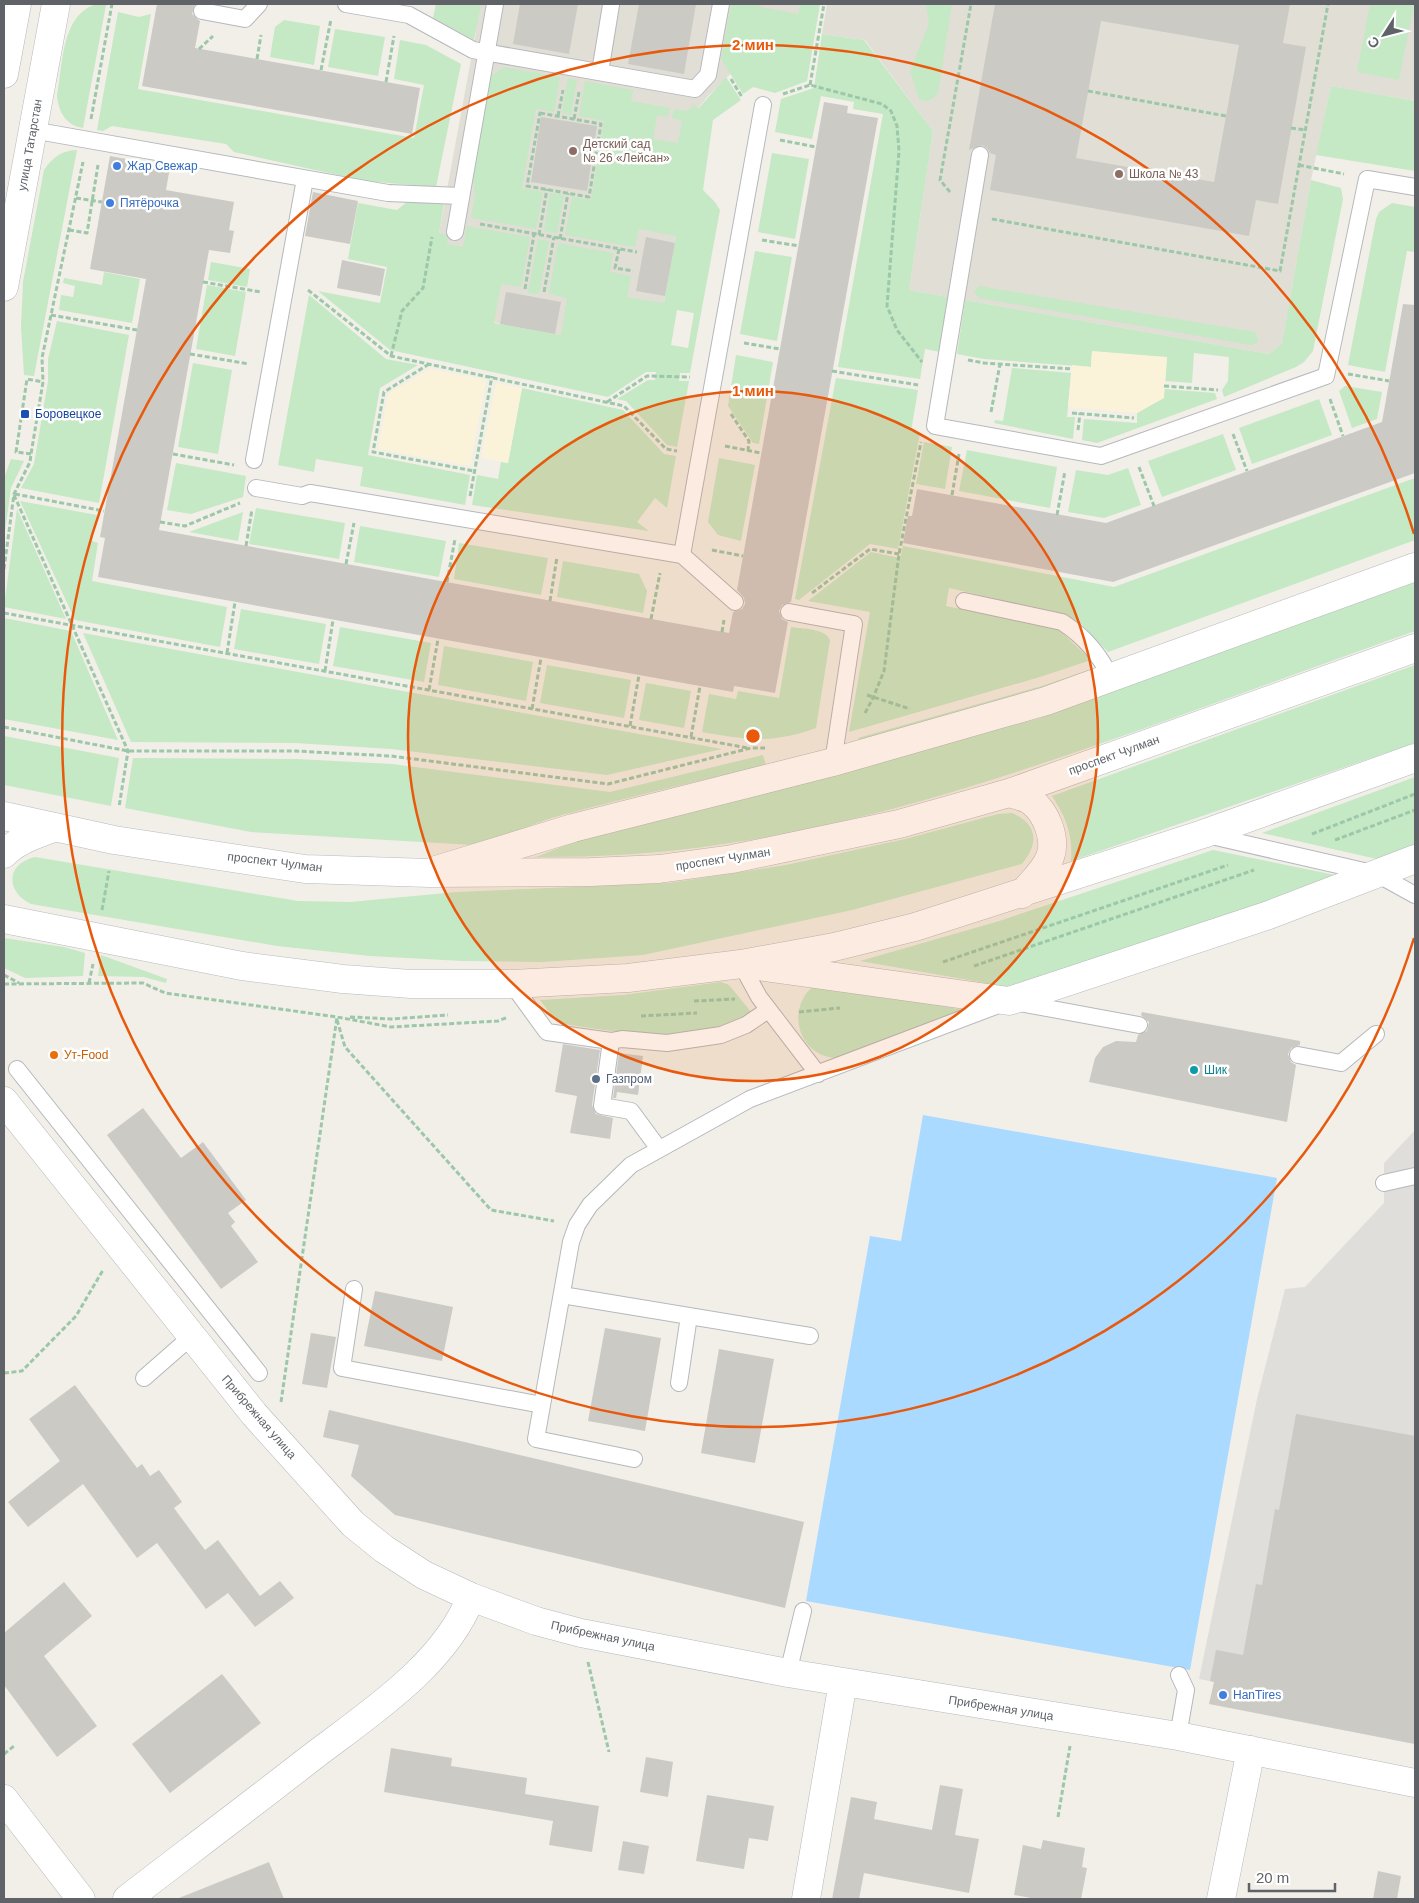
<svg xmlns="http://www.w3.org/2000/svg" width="1419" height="1903" font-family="Helvetica,sans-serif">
  <rect width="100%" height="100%" fill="#f1efe8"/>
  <path fill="#e0deda" d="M1415,1130V1744L1270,1716L1214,1682L1199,1679L1257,1399L1285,1289L1305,1287L1384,1203V1163Z"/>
  <path fill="#e1ded6" d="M468,4H800L794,41L769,36L708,96L699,107L655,353L425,309L476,32Z
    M827,4H1415V101L1331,86L1311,180L1282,343L1269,354L909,290L933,131L865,40L822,34Z"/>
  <path fill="#c5e8c5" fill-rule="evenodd" d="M97,4L106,5L83,128C66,125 59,113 57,96C63,65 61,14 97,4Z
    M436,4H481L474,40L433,18Z
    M731,4H761V7L798,14L800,4H820L807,81L775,93L753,87L743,94L721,59Z
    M926,4H952L938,93C932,100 928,103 919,99L910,71L929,23Z
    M1370,4H1414L1399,80L1357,72Z
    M118,12L139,17L151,14L138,89L414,138L424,85L394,79L400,40L426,45L461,64L436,187L365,181L234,152L226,144L112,126L103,131L97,130Z
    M284,20L320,26L314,65L270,57L275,27Z
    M335,29L385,37L378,76L328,67Z
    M822,34L864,40L933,131L909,290L948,297L940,352L925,349L920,379L838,367L883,114L853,109L854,102L821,96L812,139L775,132L781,99L814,88Z
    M504,67L560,77L554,112L536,109L522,188L543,192L536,229L471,218L475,196L473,176L490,77Z
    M726,77L741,100L713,120L703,190L715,202L720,210L690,373H680L679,381H689L677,447L667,445L626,401L617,399L648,380H655L656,372H646L608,397L390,350L318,291L380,303L387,267L348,259L358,203L397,210L407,202L444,203L439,233L448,235L447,244L463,247L467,226L530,237L521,287L501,284L494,323L561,335L567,298L549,294L558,243L613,253L610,272L631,276L627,297L664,303L676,236L639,229L635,247L565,235L572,197L591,200L604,121L579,116L585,81L633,90L631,101L670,108L668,117L657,115L653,139L678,143L682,120L672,118L674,109L688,111L694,104L698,109ZM677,310L694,313L688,348L671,345Z
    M568,78L577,80L571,115L562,113Z
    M1331,86L1415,101V171L1316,155Z
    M77,150L34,376L24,375L21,327L23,282L44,170C53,157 61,151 77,150Z
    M772,153L809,159L795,239L758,232Z
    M1311,180L1341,188L1343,199L1313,351L1304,362L1296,367L1224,397L1222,390L1228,381L1229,357L1194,353L1192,383L1165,381L1167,358L1092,352L1091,367L984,359L957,354L965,300L1269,354L1282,343Z
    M550,193L564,195L557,233L544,231Z
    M1392,203L1415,207V252L1407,251L1385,372L1348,365L1376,219L1379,212Z
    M538,239L549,241L539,294L528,293Z
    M755,251L792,257L777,341L740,334Z
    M211,262L250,269L247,287L208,280Z
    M104,272L140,279L132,323L59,310L61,295L73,297L75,286L63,283L64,278L102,285Z
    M207,285L246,292L235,356L196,349Z
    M979,286L1255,332L1258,340L1257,343L1251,345L979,298L974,292Z
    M309,295L386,359L418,365L380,388L368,455L470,475L465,505L360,486L363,467L316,459L314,472L278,465Z
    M57,321L129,335L99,503L21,488L34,464L48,381V359Z
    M736,355L773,362L759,444L753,443L728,406Z
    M193,363L232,370L218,454L178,447Z
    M1012,368L1071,373L1067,417H1075L1073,439L994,423L995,420L1003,421Z
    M836,378L918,390L911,431L920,433L898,549L870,544L799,600L795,599Z
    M1345,386L1382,392L1377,419L1352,428L1339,391Z
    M522,388L623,410L664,454L676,456L667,508L655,498L637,522L649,531L472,505L477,475L498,479L501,462L508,463Z
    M1164,389L1215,393L1217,399L1097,443L1082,440L1084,419L1137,423V413L1163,398Z
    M1319,399L1332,435L1252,464L1239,428Z
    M1223,434L1236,470L1162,497L1148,461Z
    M924,442L952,447L945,489L916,484Z
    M967,450L1057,467L1050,508L959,491Z
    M719,458L755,465L741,541L718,535L708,522Z
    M11,459L24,461L11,488L4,538V478Z
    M176,463L246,476L243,497L191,514L167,510Z
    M1128,468L1141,505L1104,518L1068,512L1076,470L1108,475Z
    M1415,478V540L1108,652L1080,623L1064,614L949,588L946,606L1058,629L1091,660L1040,677L849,732L870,612L808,601L871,552L900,558L903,546L1114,587Z
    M20,501L97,515L92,541L98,543L92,581L227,607L220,647L75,620Z
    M256,508L345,523L339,559L249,544Z
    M17,509L66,619L4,607Z
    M243,512L238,541L189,532Z
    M360,526L446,541L439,577L354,562Z
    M459,543L548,558L541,595L454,579Z
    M563,561L639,574L647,591L643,613L557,597Z
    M1415,577V631C1332,661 1248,691 1165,721C1021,772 875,822 723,844C661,854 599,857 536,857L579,840L1041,718Z
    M241,609L326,624L319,664L234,649Z
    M4,618L71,631L118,740L4,719Z
    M340,627L431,643L424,682L333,666Z
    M791,627C803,629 825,628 830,640L816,728C771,744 748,740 702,732L709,694L736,699L738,691L779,698Z
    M83,633L722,749L607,775L391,749L295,743L131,742Z
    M444,646L533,662L526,701L438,685Z
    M547,665L631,680L624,718L540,703Z
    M1415,665V743L1071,861C1073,835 1066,817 1052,796Z
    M1094,668L1091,675L862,742L858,738L1042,686Z
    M646,683L691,691L684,728L639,720Z
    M4,736L119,758L111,806L4,785Z
    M763,755L766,765C700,781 632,796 566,814C534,822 505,838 473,845L251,832L125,808L133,758L297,759L392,764L610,792Z
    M1415,777V850L1377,859L1262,833Z
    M1012,813C1038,824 1039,844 1022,864L852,910L643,955L543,962L462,961L370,956L277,946L31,904C6,892 5,864 35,857L298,901L350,902L457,892L669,883L786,865L905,839L998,814Z
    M1213,850L1340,876L1330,882L1014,988L860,961L996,922Z
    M4,938L64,947L85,953L83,976L25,978L4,968Z
    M101,955L167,979L166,983L144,977L98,976Z
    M721,982L729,985L752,1013C687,1048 631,1033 562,1024L557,1022L540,1000L623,995Z
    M841,986L963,1010L838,1058C800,1058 785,1012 812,987Z"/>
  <path fill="#fbf3d9" d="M1092,351L1167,357L1164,398L1137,413L1068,407L1072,365L1091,367Z
    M429,369L486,380L470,466L378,449L388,394Z
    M496,383L522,388L508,463L481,458Z"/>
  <path fill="#aadaff" d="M923,1115L1277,1178L1190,1670L806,1601L870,1236L901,1241Z"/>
  <path fill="#cccac5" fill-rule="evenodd" d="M157,4H195L192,14L200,21L195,48L420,88L412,134L142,86Z
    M520,4H578L569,54L513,44Z
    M639,4H696L684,74L628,64Z
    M995,4H1290L1283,43L1306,47L1278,204L1256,200L1249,236L990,190L996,155L990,153L987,148L982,145L969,150ZM1101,21L1239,45L1214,182L1076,158Z
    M824,102L848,106L847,113L878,118L791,602L782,605L779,611L782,619L788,622L775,693L734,686L733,692L98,577L105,538L100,537L146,279L90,269L110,156L170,167L166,190L234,202L229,230L234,231L230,253L209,250L159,530L729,633L733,612L742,609L745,604L744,598L737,590Z
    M541,117L597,126L587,191L531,182Z
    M313,192L358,201L350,244L305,236Z
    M646,237L675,243L665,296L636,291Z
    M342,260L385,269L380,296L337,288Z
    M506,292L561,302L555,334L500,324Z
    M1403,304L1415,305V473L1113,582L903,543L908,516H912L917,489L1106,523L1382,422Z
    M1142,1012L1300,1041V1045L1291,1048L1288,1054L1291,1062L1296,1065L1287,1122L1089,1082L1095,1058L1103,1047L1116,1041L1136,1042L1138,1035L1147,1031L1149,1022L1141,1015Z
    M563,1044L600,1050L592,1105L596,1114L613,1118L610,1139L570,1133L577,1096L555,1092Z
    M619,1053L643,1056L638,1095L617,1092L616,1098H613Z
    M143,1108L181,1158L203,1142L246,1200L228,1213L235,1222L231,1226L258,1262L221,1289L107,1135Z
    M375,1291L453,1307L442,1361L364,1346Z
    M605,1328L661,1338L645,1431L588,1421Z
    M311,1333L336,1337L327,1388L302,1384Z
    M719,1349L774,1359L755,1463L701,1453Z
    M75,1385L137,1468L142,1464L150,1476L159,1470L182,1502L174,1508L205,1550L218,1540L260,1596L280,1581L294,1598L255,1627L228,1593L206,1609L157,1543L137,1558L83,1484L28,1527L8,1502L60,1461L29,1419Z
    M329,1410L804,1522L785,1608L395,1515L351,1476L359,1445L323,1437Z
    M1296,1414L1415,1436V1744L1209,1704L1214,1682L1210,1681L1216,1650L1243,1655L1256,1584L1262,1585L1275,1509L1279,1510Z
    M64,1582L92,1616L44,1656L97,1726L57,1757L4,1685V1633Z
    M222,1674L261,1723L170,1793L132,1744Z
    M391,1748L452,1758L451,1766L527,1778L525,1794L599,1806L592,1852L549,1845L553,1821L384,1792Z
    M646,1757L673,1762L668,1797L640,1792Z
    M940,1785L963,1789L955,1835L979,1839L969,1893L864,1873L859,1899H832L851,1797L877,1802L874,1819L932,1830Z
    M707,1795L774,1806L768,1841L749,1838L744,1869L696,1861Z
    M1043,1840L1085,1848L1082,1867L1087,1868L1081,1899H1037L1014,1895L1023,1845L1041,1849Z
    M623,1841L649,1846L644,1874L618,1870Z
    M269,1862L284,1899H179V1898Z
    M1378,1871L1401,1876L1397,1899H1373Z"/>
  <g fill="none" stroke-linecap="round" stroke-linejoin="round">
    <defs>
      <path id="service" d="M346,4L409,15L473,50L695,89L708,75L721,4
        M202,11L245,19L259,4
        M600,72L611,5
        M32,130L388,193L461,196
        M980,155L935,426L1101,456L1326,376L1367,179L1415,187
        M455,232L495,4
        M254,460L305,179
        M256,488L302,496L310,493L682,555L735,602
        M682,555L763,105
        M964,601L1062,622C1085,637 1099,654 1111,678
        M789,612L854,624L833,762
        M1207,835L1377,874L1415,895
        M741,964L759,997L818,1074
        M512,984L547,1032L611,1041L622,1039L667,1043L721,1035L746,1025L768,1010
        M611,1041L602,1106L631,1111L659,1149
        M1298,1055L1341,1063L1376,1034
        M17,1069L259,1373
        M1384,1183L1415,1176
        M354,1289L342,1368L542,1405
        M562,1295L810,1336
        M144,1378L192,1336
        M679,1383L689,1316
        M634,1459L536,1439L571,1242L577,1225L590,1205L631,1165L750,1099L1009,1001L1139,1025
        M788,1673L803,1611
        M1178,1736L1186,1690L1179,1675"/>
      <path id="minor" d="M436,870L573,828L833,762L1046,701L1415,567
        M750,965L1009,1001L1269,915L1415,859
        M4,1101L254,1414L353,1524L384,1549L424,1575L471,1597L536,1621L581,1633L788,1673L1178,1736L1415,1783
        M4,1799L81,1899
        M127,1899C187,1853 248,1807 307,1761C365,1716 444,1667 471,1597
        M806,1899L843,1682
        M1221,1899L1251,1750"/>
      <path id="tertiary" d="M4,74L17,4
        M4,287L56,4"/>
      <path id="secondary" d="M1009,793C1016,795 1025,797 1031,801C1046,812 1057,839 1050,857C1045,871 1032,882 1022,894
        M4,816L114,840L305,869L429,873L591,872L659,869L732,859L899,824L1009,793L1415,648
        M4,854C17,840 36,835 53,828
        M4,919L242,966L343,979L411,984H512L628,978L741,964L834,947L915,927L1203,834L1415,758"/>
    </defs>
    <use href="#service" stroke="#b5b8bc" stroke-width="18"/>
    <use href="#minor" stroke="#b5b8bc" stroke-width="29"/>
    <use href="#tertiary" stroke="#b5b8bc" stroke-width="29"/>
    <use href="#secondary" stroke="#b6babf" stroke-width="29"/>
    <path stroke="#9cc7a9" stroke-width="3" stroke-dasharray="5 2.5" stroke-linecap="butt" d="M199,49L213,36
      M257,59L261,35
      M321,70L331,19
      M731,79L742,97
      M386,82L394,36
      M810,85L824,4
      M1088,91L1226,116
      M783,94L810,85L882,104L891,111L897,126L899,151L887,306L897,330L922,362
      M540,113L601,124L589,197L527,186Z
      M558,116L563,90
      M91,119L112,4
      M574,119L579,92
      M1291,128L1305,130
      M780,140L816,147
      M1299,165L1344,174
      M950,192L940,180L971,4
      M76,198L102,202
      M992,219L1280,271L1328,4
      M480,224L637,252
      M69,230L87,233L98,165
      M539,235L547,189
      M560,239L568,193
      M762,240L799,246
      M619,249L615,268L633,271
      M203,282L261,292
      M525,289L534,234
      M308,290L391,356L624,406L666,449L677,451
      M544,292L554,237
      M51,315L137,330
      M744,343L780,349
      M190,354L249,364
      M391,356L402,311L423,288L432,237
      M968,360L984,363L1072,369
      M429,364L384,392L373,452L474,471
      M832,371L918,385
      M1348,374L1389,381
      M1164,386L1218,390
      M1330,399L1343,436
      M607,402L647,376L690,377
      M991,412L1000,364
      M1072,413L1134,418
      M731,414L749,441L748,451
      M1078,430L1080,413
      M1233,434L1247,471
      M725,446L761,453
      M31,454L16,452L27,379L43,382
      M173,454L234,465
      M1139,467L1154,506
      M15,494L104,511
      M14,495L128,751L119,807
      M952,495L959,454
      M470,496L492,376
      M1057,515L1065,471
      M160,522L185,526L240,503
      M246,546L252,509
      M712,550L743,556
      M346,564L354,523
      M4,569L14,494L30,462L31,454L43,382L42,358L83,162
      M447,582L455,539
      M812,593L870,549L899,554
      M550,601L557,557
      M4,613L748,748
      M651,619L660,573
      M722,632L724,620
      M227,653L235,602
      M325,671L333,620
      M429,690L438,639
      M867,695L910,709
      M532,709L541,658
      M865,713L873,698L884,671L899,554L921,442
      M630,726L639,675
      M4,727L128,751H295L391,756L608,784L751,748H765
      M691,737L700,686
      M1312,834L1415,794
      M1335,840L1415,810
      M102,910L109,871
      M943,962L1228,865
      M974,966L1254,870
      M4,975L19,983
      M89,983L93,964
      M4,984L143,983L165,993L337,1017L391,1027L498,1021L508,1017
      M694,1001L735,999
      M799,1012L840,1008
      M641,1016L697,1013
      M350,1017L391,1019L448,1015
      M337,1020L345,1047L491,1210L554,1221
      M4,1373L22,1371L76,1316L103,1270
      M281,1402L337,1017
      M588,1662L609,1752
      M4,1754L14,1746
      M1058,1817L1070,1746"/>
    <use href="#service" stroke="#fff" stroke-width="16"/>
    <use href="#minor" stroke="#fff" stroke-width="28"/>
    <use href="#tertiary" stroke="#fff" stroke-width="28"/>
    <use href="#secondary" stroke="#fff" stroke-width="28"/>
  </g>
  <circle cx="753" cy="736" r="345" fill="#e8590c" fill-opacity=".12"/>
  <g fill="none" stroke="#e8590c" stroke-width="2.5">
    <circle cx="753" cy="736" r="345"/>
    <path d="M1414 938A691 691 0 1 1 1414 534"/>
  </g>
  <g fill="#8d6e63" stroke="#fff" stroke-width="2">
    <circle cx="573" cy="151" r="5"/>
    <circle cx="1119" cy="174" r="5"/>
  </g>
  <g fill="#3f7fe0" stroke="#fff" stroke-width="2">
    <circle cx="117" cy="166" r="5"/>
    <circle cx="110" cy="203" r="5"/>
    <circle cx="1223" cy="1695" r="5"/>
  </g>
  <rect fill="#1a4fb4" stroke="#fff" stroke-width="2" x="20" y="409" width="10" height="10" rx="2.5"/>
  <circle fill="#e8710a" stroke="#fff" stroke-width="2" cx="54" cy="1055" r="5"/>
  <circle fill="#0f9aa8" stroke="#fff" stroke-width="2" cx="1194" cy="1070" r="5"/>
  <circle fill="#5c6f8a" stroke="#fff" stroke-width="2" cx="596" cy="1079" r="5"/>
  <g text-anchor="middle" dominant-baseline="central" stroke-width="5" stroke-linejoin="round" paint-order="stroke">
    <g font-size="12" fill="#785e54" stroke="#fff" text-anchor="start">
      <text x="583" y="144">Детский сад<tspan x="583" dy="14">№ 26 «Лейсан»</tspan></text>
      <text x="1129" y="174">Школа № 43</text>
    </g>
    <g font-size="12" fill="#5f6368" stroke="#fff">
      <text transform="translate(30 145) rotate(-80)">улица Татарстан</text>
      <text transform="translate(1114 755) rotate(-20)">проспект Чулман</text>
      <text transform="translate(723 859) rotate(-9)">проспект Чулман</text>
      <text transform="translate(275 862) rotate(7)">проспект Чулман</text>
      <text transform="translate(259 1417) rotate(49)">Прибрежная улица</text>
      <text transform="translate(603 1636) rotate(12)">Прибрежная улица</text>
      <text transform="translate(1001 1708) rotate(9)">Прибрежная улица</text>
    </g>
    <g font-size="12" fill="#366cbe" stroke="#fff" text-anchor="start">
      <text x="127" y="166">Жар Свежар</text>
      <text x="120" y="203">Пятёрочка</text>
      <text x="1233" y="1695">HanTires</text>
    </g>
    <g font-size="12" fill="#164399" stroke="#fff" text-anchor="start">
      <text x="35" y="414">Боровецкое</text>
    </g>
    <g font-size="12" fill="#c56008" stroke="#fff" text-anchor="start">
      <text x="64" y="1055">Ут-Food</text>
    </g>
    <g font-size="12" fill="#0d838f" stroke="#fff" text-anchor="start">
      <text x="1204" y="1070">Шик</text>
    </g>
    <g font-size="12" fill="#4e5e75" stroke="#fff" text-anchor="start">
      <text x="606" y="1079">Газпром</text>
    </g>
  </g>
  <circle cx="753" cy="736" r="8" fill="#e8590c" stroke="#fff" stroke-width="2.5"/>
  <g font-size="15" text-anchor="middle" font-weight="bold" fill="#e8590c" stroke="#fff" stroke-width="5" stroke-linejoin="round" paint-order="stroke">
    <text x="753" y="50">2 мин</text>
    <text x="753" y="396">1 мин</text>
  </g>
  <rect width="1419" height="1903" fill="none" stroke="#5f6368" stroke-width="10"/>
  <g transform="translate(1384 35) rotate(234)" stroke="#ffffff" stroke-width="4" paint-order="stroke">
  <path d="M0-4L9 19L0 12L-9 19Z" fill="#5f6368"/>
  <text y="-8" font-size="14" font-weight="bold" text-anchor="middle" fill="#5f6368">С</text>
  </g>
  <path d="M1249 1883v8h86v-8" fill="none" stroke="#5f6368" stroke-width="2.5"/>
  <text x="1256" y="1883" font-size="15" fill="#5f6368" stroke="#ffffff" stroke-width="4" paint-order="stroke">20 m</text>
</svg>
